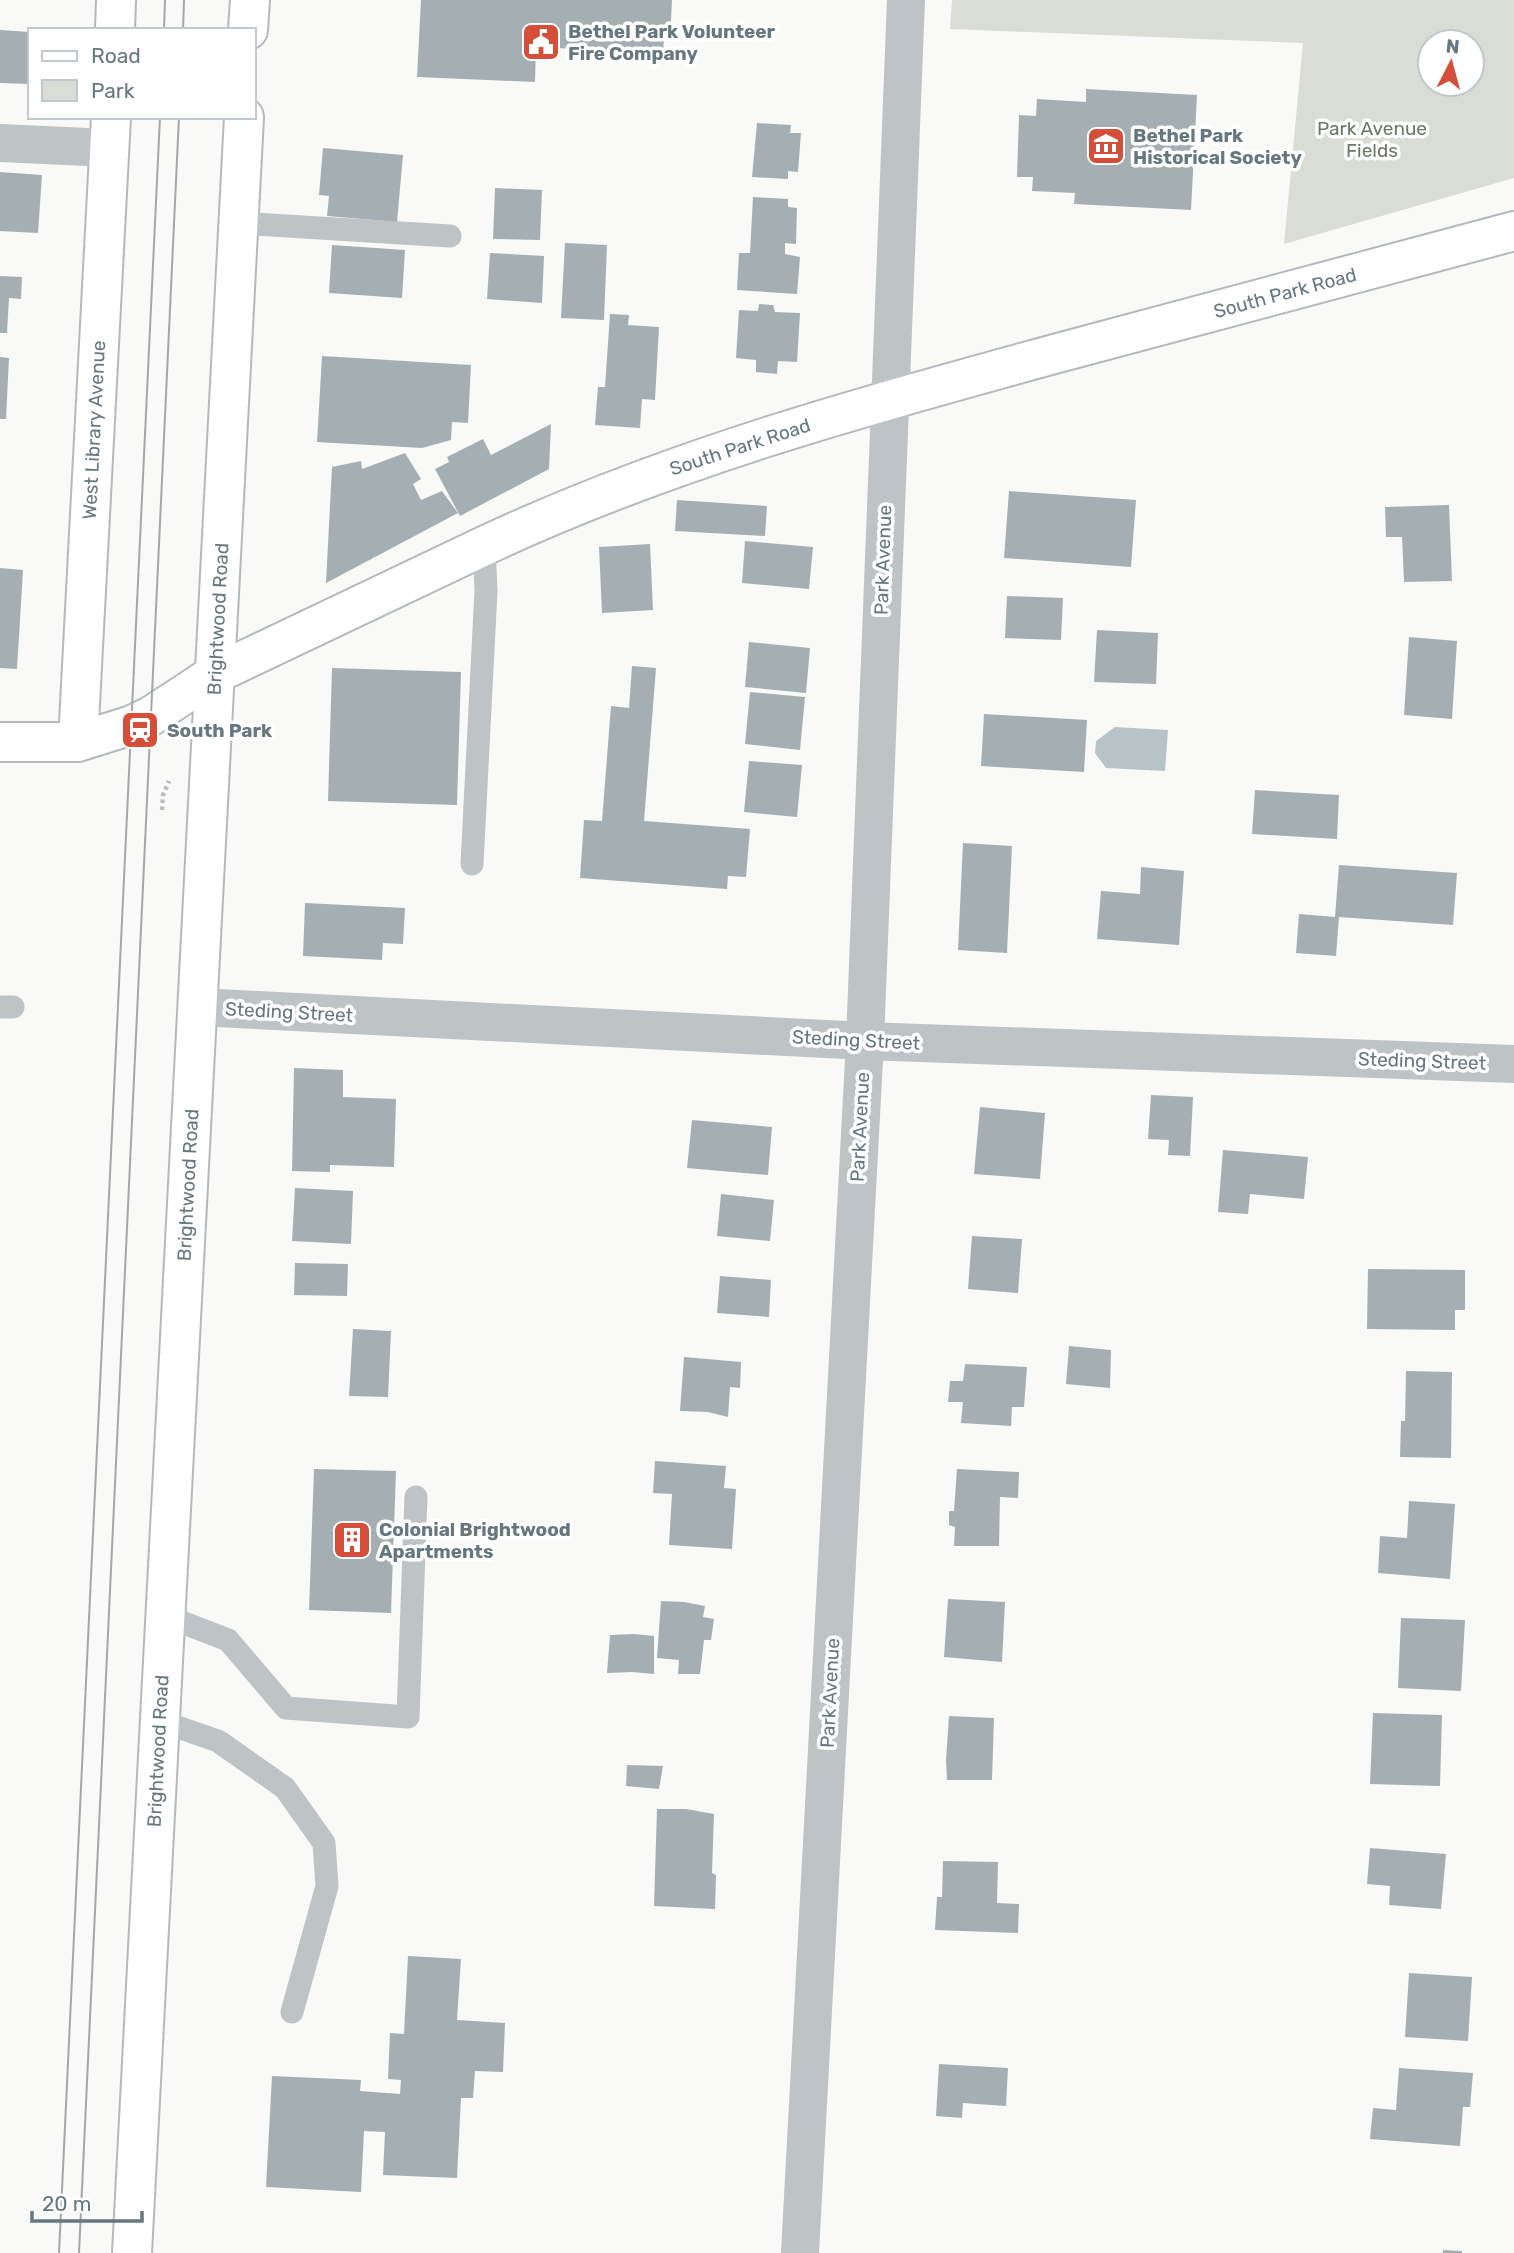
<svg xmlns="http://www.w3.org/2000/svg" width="1514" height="2253" font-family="Rubik,sans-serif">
  <rect width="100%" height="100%" fill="#f9f9f7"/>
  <path fill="#d9ddd6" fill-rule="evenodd" d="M952,0H1514V178L1284,244L1303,43L950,29ZM1430,42H1472V84H1430Z"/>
  <path fill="#b7c4c7" d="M1115,727L1168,730L1165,771L1106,768L1095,753L1096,741Z"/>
  <path fill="#a5afb3" d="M421,0H672L670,40L664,39L663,53L555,48L556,45H536L535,82L417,77Z
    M0,30L30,32V84L0,83Z
    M1086,89L1197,95L1191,210L1074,204L1075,193L1032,191L1033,177H1017L1019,115L1036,116L1037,99L1086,102Z
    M757,123L791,125L790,133H801L798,172L788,171V179L752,177Z
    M323,148L403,155L397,222L327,216L329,196L319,195Z
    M0,172L42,175L38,233L0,231Z
    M495,188L542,190L540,240L493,239Z
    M753,197L788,199V207L797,208L796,244L785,243V254L800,257L797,294L737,290L739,253H750Z
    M565,243L607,245L604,320L561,318Z
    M332,245L405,250L402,298L329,293Z
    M490,253L544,256L542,303L487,299Z
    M0,276L22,277L21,299L9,298L7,333H0Z
    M759,304L773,305L775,312L800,313L797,362L778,361L777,374L756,372V360L736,358L739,310L758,311Z
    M610,314L629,315L628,325L659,327L655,400L642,399L640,428L595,425L598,387H605Z
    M322,356L471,365L468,423L452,422L451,440L422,448L317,442Z
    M0,357L9,358L6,419H0Z
    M551,424L549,469L460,516L435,469L449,462L447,457L483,439L491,455Z
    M405,453L421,479L413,484L421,500L442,491L458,513L326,583L332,467L361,461L362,469Z
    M1009,491L1136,500L1131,567L1004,558Z
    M677,500L767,506L765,536L675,531Z
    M1449,505L1452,581L1404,582L1402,537H1386L1385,507Z
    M745,541L813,547L809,589L742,583Z
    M650,544L653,610L602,613L599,547Z
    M0,568L23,570L17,669L0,668Z
    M1007,596L1063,598L1061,640L1005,638Z
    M1097,630L1158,633L1156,684L1094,682Z
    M1409,637L1457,641L1452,719L1404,715Z
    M749,642L810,648L806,693L745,687Z
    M632,666L656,668L644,821L750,829L746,877L728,876L727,889L580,878L584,820L602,821L611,706L629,708Z
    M332,668L461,672L457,805L328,801Z
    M750,692L805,697L800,750L745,744Z
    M984,714L1087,720L1084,772L981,766Z
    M749,761L802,765L797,817L744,812Z
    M1255,790L1339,795L1337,839L1252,834Z
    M963,843L1012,846L1007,953L958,950Z
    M1339,865L1457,873L1453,925L1339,917L1336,956L1296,953L1299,914L1335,917Z
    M1141,867L1184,871L1179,945L1097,939L1101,891L1140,894Z
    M305,903L405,908L403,944L383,943L382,960L303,956Z
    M294,1068L343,1070V1097L396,1099L394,1167L330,1165V1172L292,1171Z
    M1151,1095L1193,1097L1190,1156L1168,1155L1169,1140L1148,1139Z
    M980,1107L1045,1113L1040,1179L974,1174Z
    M692,1120L772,1127L768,1175L687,1168Z
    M1223,1150L1308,1157L1304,1199L1250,1194L1248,1214L1218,1212Z
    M295,1188L353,1191L351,1244L292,1241Z
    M721,1194L774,1200L770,1241L717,1236Z
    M972,1236L1022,1239L1018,1293L968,1289Z
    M295,1263L348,1264L347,1296L294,1295Z
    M1368,1269L1465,1270V1310H1455V1330L1367,1329Z
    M720,1276L771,1280L769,1317L717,1313Z
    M353,1329L391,1331L388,1397L349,1396Z
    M1069,1346L1111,1350L1110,1388L1066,1384Z
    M684,1357L741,1362L740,1388L730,1387L728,1417L708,1412L680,1411Z
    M965,1364L1027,1367L1024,1407H1012L1011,1426L961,1423L963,1402H948L950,1381H963Z
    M1406,1371L1452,1372L1451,1458L1400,1457L1401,1421H1405Z
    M655,1461L726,1466L724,1488L736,1489L732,1549L669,1545L672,1494L653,1493Z
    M314,1469L396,1471L391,1613L309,1610Z
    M957,1469L1019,1472L1018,1498L1000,1497L999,1546H954L955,1527L949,1525V1511H954Z
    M1409,1501L1455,1504L1450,1579L1378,1573L1380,1536L1407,1538Z
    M948,1599L1005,1602L1002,1662L944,1657Z
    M661,1601L684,1602L705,1606L703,1617L714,1619L711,1640H704L700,1674H678L679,1660L657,1658Z
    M1401,1618L1465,1620L1461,1691L1398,1688Z
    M634,1634L654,1636V1674L632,1672L607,1673L610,1635Z
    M1373,1713L1442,1715L1440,1786L1370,1784Z
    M949,1716L994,1718L992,1780H947L946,1760Z
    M627,1765L663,1766L659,1789L626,1786Z
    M657,1809H686L714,1814L712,1873L716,1875L715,1909L654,1906Z
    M1370,1848L1446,1854L1441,1909L1389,1905L1390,1886L1367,1884Z
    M943,1861L998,1862L997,1903L1019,1904L1018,1933L935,1930L937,1897H942Z
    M408,1956L461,1959L457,2020L505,2023L503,2072L475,2071L473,2098H461L457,2178L383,2175L385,2132L364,2131L361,2192L266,2187L272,2076L361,2080L360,2091L400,2094L401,2080L388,2079L390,2033L404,2034Z
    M1409,1973L1472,1977L1468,2041L1405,2037Z
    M939,2064L1008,2068L1006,2106L963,2103L962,2118L936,2116Z
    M1399,2068L1473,2073L1470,2107H1463L1460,2146L1370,2139L1373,2108L1396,2110Z
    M1443,2250L1462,2251V2253H1443Z"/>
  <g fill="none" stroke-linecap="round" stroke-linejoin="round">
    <defs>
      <path id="secondary" d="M115,30L116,0
        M248,30L250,0
        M0,742H78L132,725L151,716L215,674L484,546C667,460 863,406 1058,353C1210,313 1362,272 1514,231
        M78,742L111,117
        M132,2253L244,117"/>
    </defs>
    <use href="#secondary" stroke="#b3b9bd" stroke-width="42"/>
    <path stroke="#b9bdbf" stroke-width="4.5" stroke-dasharray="3.5 3.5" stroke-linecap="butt" d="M162,810L163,795L169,781"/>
    <path stroke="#bec3c6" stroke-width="23" d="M239,223L450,236
      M472,864L486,591L484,546
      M0,1007H13
      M166,1616L228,1640L286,1708L408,1717L416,1497
      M160,1721L218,1741L285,1788L324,1843L327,1886L292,2012"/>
    <path stroke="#bec3c6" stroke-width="38" d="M0,143L109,148
      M198,1007L865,1041L1514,1064
      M800,2253L865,1041L906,0"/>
    <use href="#secondary" stroke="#fff" stroke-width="38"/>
    <path stroke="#a0a8ac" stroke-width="2" d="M164,30L165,0
      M183,30L184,0
      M59,2253L160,117
      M79,2253L179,117"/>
  </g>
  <defs>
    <symbol id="civic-square" viewBox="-11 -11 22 22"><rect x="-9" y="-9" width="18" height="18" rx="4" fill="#d54e3a" stroke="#fff"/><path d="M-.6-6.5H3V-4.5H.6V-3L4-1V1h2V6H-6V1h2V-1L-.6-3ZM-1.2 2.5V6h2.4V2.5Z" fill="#fff"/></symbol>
    <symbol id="museum-square" viewBox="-11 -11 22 22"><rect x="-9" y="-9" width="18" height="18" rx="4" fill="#d54e3a" stroke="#fff"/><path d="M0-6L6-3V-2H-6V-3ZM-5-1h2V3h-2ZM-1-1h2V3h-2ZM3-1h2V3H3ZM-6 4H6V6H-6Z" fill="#fff"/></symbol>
    <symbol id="station-square" viewBox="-11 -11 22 22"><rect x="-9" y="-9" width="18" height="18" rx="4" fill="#d54e3a" stroke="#fff"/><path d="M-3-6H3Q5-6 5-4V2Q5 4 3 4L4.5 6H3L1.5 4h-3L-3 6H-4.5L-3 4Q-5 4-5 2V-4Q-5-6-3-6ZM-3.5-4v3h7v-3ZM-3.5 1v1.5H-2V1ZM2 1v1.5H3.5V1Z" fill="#fff"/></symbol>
    <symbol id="building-square" viewBox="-11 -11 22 22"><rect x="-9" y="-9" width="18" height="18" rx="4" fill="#d54e3a" stroke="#fff"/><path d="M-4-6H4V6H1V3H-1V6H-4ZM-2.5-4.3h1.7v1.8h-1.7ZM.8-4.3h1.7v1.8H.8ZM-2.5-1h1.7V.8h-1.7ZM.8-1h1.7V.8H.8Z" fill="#fff"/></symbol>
  </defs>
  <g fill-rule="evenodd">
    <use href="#civic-square" x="519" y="20" width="44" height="44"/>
    <use href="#museum-square" x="1084" y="124" width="44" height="44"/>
    <use href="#station-square" x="118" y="708" width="44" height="44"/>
    <use href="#building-square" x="330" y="1518" width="44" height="44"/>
  </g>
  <g text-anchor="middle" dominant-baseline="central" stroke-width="7" stroke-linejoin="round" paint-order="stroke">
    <g font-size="19" font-weight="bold" fill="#66777f" stroke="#fff" text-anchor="start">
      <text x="568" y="31">Bethel Park Volunteer<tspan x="568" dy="22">Fire Company</tspan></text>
      <text x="1133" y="135">Bethel Park<tspan x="1133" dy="22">Historical Society</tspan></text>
      <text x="167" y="730">South Park</text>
      <text x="379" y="1529">Colonial Brightwood<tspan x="379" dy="22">Apartments</tspan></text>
    </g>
    <g font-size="19" fill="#6a7865" stroke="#fff">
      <text x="1372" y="128">Park Avenue<tspan x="1372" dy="22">Fields</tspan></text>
    </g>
    <g font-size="19" fill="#66777f" stroke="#fff">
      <text transform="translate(1285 293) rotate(-15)">South Park Road</text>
      <text transform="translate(94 430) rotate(-87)">West Library Avenue</text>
      <text transform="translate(740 447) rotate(-18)">South Park Road</text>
      <text transform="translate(883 560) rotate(-88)">Park Avenue</text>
      <text transform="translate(218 619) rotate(-87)">Brightwood Road</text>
      <text transform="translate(289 1012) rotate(3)">Steding Street</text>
      <text transform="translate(856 1040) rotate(3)">Steding Street</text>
      <text transform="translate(1422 1061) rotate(2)">Steding Street</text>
      <text transform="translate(860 1127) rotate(-87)">Park Avenue</text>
      <text transform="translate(188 1185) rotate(-87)">Brightwood Road</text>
      <text transform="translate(830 1693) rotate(-87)">Park Avenue</text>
      <text transform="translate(158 1751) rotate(-87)">Brightwood Road</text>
    </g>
  </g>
  <rect x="28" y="28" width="228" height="91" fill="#ffffff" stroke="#c2c9cc" stroke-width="2"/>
  <rect x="42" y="51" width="35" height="10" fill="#ffffff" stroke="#c2c9cc" stroke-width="2"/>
  <text x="91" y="63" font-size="21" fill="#66777f">Road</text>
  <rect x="42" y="80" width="35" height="21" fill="#d9ddd6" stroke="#c2c9cc" stroke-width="2"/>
  <text x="91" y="98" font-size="21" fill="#66777f">Park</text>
  <g transform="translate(1451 63) rotate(6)"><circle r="33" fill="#ffffff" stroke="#c2c9cc" stroke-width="2"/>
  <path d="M0-5L12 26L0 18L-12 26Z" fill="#d54e3a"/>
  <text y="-10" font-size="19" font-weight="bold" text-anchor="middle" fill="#66777f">N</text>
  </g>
  <path d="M32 2211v10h110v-10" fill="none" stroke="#66777f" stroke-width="3.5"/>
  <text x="42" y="2211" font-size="21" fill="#66777f" stroke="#ffffff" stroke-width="5" paint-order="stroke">20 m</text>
</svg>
